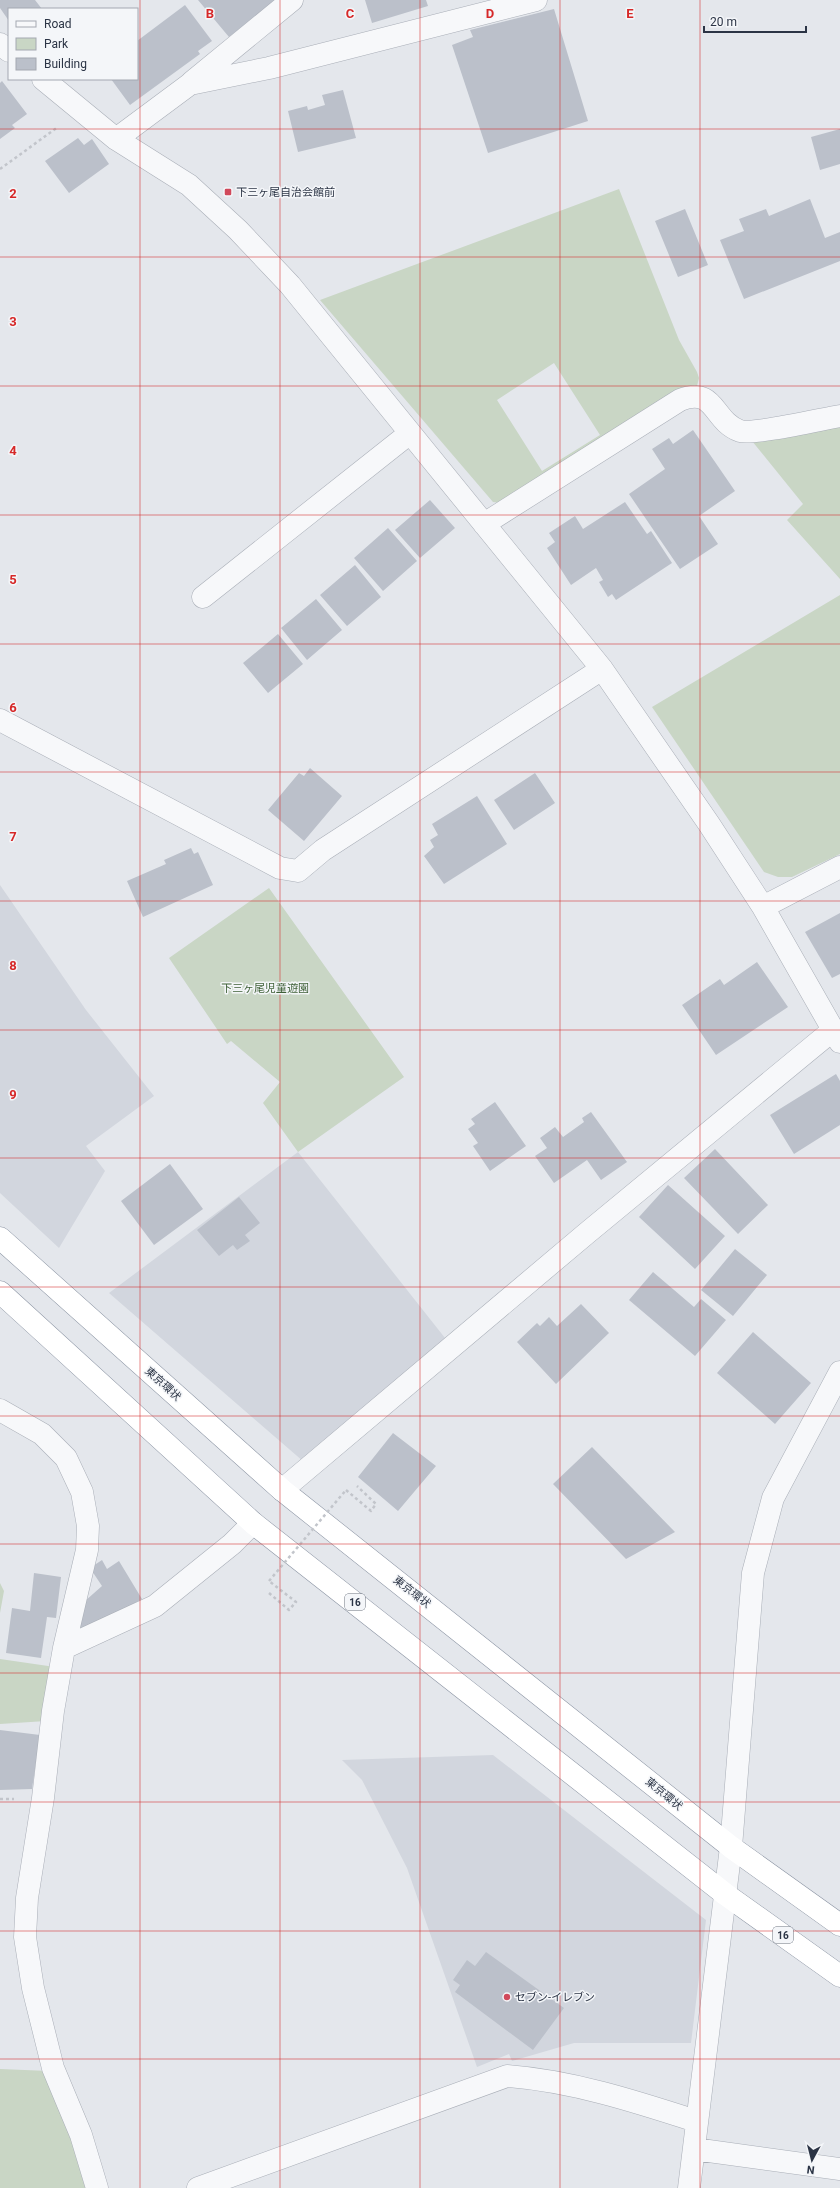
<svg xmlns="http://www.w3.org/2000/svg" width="840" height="2188" font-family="Roboto,'Noto Sans JP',sans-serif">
  <rect width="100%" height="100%" fill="#e4e7ec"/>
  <path fill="#d2d6de" d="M0,885L86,1010L154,1096L86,1146L105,1171L59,1248L0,1193Z
    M298,1152L445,1338L304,1462L109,1293Z
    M493,1755L706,1920L691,2043H574L512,2061L509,2054L477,2067L407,1868L362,1780L342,1760Z"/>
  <path fill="#c9d6c5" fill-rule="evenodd" d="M619,189L679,340L697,372L699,378L697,386L604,441L508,504L493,502L320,300ZM554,363L600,435L542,471L497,400Z
    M840,426V579L787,520L803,504L752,441Z
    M840,595V854L792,877H778L764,872L652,707Z
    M269,888L404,1077L298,1152L263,1103L280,1082L231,1041L227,1044L169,958Z
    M0,1583L4,1591L0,1613Z
    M0,1659L55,1667L46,1721L0,1724Z
    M0,2069L49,2071L91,2188H0Z"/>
  <path fill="#bbc0ca" d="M0,0H35L42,9H9V21L0,8Z
    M198,0H276L229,37Z
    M365,0H426L428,6L372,23Z
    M185,5L212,41L198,51L200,54L130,105L111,79H137V41Z
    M554,9L588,121L488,153L452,45L473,37L470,30Z
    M2,81L27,114L12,125L15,128L0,139V83Z
    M343,90L356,138L298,152L288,111L307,106L308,110L325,105L322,95Z
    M840,129V164L820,170L811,137Z
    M78,138L84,145L92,139L109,164L69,193L45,161Z
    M810,199L825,238L840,232V261L744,299L720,240L744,231L739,219L766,209L769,216Z
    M685,209L708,265L678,277L655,221Z
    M693,430L735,491L699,516L718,544L680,569L629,494L665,469L652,449L669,438L673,444Z
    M430,500L455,528L420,558L395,530Z
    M625,502L647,534L651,531L672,563L616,600L612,594L608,597L599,582L603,580L596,568L571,585L547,548L555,542L549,533L575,516L583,529Z
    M388,528L417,561L383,591L354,558Z
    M355,565L381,597L347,626L320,595Z
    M316,599L342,630L307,660L281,628Z
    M278,634L303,664L268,693L243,663Z
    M310,768L342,796L304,841L268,810L299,773L304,776Z
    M535,773L555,803L514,830L494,800Z
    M477,796L507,844L444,884L424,856L434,847L430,840L438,835L432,824Z
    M191,848L194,854L198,852L213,885L143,917L127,881L166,864L164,860Z
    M840,913V974L832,978L805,932Z
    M757,962L788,1007L716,1055L682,1005L720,979L724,985Z
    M836,1074L840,1081V1125L794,1154L770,1115Z
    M495,1102L526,1146L490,1171L473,1146L478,1143L468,1129L475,1124L471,1119Z
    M591,1112L627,1162L601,1180L587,1160L554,1183L535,1156L547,1148L540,1138L555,1127L563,1137L584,1122L582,1118Z
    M715,1149L768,1205L738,1234L684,1178Z
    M170,1164L203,1209L154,1245L121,1201Z
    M668,1185L725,1236L695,1269L639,1217Z
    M239,1197L260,1223L245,1235L250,1241L237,1250L233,1245L219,1256L197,1230Z
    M735,1249L767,1275L733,1316L701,1290Z
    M653,1272L694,1307L701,1299L726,1320L695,1356L629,1300Z
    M581,1304L609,1333L556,1384L517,1342L537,1323L540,1326L549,1317L557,1326Z
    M753,1332L811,1383L775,1424L717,1373Z
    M393,1433L436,1466L398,1511L358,1477Z
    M592,1447L675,1532L626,1559L553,1484Z
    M102,1560L107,1569L119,1561L142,1599L94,1626L93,1623L81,1628L79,1624L85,1601L102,1586L90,1568Z
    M34,1573L61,1577L56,1618L47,1617L41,1658L6,1653L12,1608L30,1611Z
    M0,1730L40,1735L32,1789L0,1790Z
    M486,1952L564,2008L533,2050L455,1992L460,1985L453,1980L467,1960L475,1966Z"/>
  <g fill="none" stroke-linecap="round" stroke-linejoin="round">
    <defs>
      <path id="minor" d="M0,44L9,51
        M43,79L116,139L189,185L238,230L290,285L602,669L709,824L763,907L840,1042
        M192,82L292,0
        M116,139L190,84L269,68L536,0
        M484,524L680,400C716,386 712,421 740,431C753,435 822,419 840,416
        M203,597L410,433
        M0,720L280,868L298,871L323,850L602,669
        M763,907L840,867
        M0,1410L42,1434L66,1458L82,1492L88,1526L87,1550L64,1648
        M282,1490L587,1233L833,1030
        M694,2149L840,2169
        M97,2188L81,2135L53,2068L33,1988L25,1937L27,1898L43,1798L53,1711L64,1648L155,1606L232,1544L253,1523
        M198,2188L507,2076C572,2081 634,2101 696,2121
        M689,2188L731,1847L753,1573L773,1498L840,1372"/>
      <path id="highway" d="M0,1238L282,1490L731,1847L840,1925
        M0,1292L253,1523L725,1894L840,1976"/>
    </defs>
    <use href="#minor" stroke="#a9aeb7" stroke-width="23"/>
    <use href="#highway" stroke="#8b94a3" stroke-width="23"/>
    <path stroke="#c2c5cb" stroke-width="2.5" stroke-dasharray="3 3" stroke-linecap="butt" d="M0,169L58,127
      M346,1490L371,1511L376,1504L357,1486
      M269,1593L289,1610L296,1602L269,1581
      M0,1799H14"/>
    <use href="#minor" stroke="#f7f8fa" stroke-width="22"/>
    <use href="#highway" stroke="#fff" stroke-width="22"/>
    <path stroke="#c2c5cb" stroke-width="2.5" stroke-dasharray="3 3" stroke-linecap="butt" d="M269,1581L346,1490"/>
  </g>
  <path fill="none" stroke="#d62828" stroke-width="1" stroke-opacity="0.55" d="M140,0V2188M280,0V2188M420,0V2188M560,0V2188M700,0V2188M0,129H840M0,257H840M0,386H840M0,515H840M0,644H840M0,772H840M0,901H840M0,1030H840M0,1158H840M0,1287H840M0,1416H840M0,1544H840M0,1673H840M0,1802H840M0,1931H840M0,2059H840"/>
  <g fill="#d1495b" stroke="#f4f6f9" stroke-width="1.5">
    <rect x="224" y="188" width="8" height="8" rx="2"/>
    <circle cx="507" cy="1997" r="4"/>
  </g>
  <g text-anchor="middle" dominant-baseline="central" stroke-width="3" stroke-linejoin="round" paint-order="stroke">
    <g fill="#f4f6f9" stroke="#676e7b" stroke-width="1">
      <rect x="345" y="1594" width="20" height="16" rx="3"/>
      <rect x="773" y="1927" width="20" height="16" rx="3"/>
    </g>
    <g font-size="10" font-weight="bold" fill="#2b3445">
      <text x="355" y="1602">16</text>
      <text x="783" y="1935">16</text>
    </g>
    <g font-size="11" fill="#2b3445" stroke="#f4f6f9" text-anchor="start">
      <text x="236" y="192">下三ヶ尾自治会館前</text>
      <text x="515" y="1997">セブン-イレブン</text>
    </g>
    <g font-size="11" fill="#3f6138" stroke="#f4f6f9">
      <text x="265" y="988">下三ヶ尾児童遊園</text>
    </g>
    <g font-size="11" fill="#2b3445" stroke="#f4f6f9">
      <text transform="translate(163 1384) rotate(42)">東京環状</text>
      <text transform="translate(412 1592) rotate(38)">東京環状</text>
      <text transform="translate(664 1794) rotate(39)">東京環状</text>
    </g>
  </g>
  <g font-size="13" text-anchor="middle" font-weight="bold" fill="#d62828" stroke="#f4f6f9" stroke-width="3" stroke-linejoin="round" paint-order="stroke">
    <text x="210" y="18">B</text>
    <text x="350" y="18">C</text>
    <text x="490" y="18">D</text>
    <text x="630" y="18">E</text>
    <text x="13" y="198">2</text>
    <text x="13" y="326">3</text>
    <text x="13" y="455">4</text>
    <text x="13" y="584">5</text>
    <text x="13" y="712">6</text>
    <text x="13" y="841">7</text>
    <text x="13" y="970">8</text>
    <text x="13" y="1099">9</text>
  </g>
  <rect x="8" y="8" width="130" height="72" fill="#f4f6f9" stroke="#a4a8b1"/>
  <rect x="16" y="21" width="20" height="6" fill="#f7f8fa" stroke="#a4a8b1"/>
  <text x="44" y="28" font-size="12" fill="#2b3445">Road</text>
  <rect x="16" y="38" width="20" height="12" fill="#c9d6c5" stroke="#a4a8b1"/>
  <text x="44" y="48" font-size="12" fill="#2b3445">Park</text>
  <rect x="16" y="58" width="20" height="12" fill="#bbc0ca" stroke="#a4a8b1"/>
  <text x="44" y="68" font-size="12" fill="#2b3445">Building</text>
  <g transform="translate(812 2160) rotate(187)" stroke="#f4f6f9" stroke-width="3" paint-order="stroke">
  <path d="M0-3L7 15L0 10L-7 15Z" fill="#2b3445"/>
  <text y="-6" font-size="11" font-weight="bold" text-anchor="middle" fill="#2b3445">N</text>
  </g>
  <path d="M704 26v6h102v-6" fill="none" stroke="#2b3445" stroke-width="2"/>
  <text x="710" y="26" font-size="12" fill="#2b3445" stroke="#f4f6f9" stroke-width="3" paint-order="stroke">20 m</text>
</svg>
